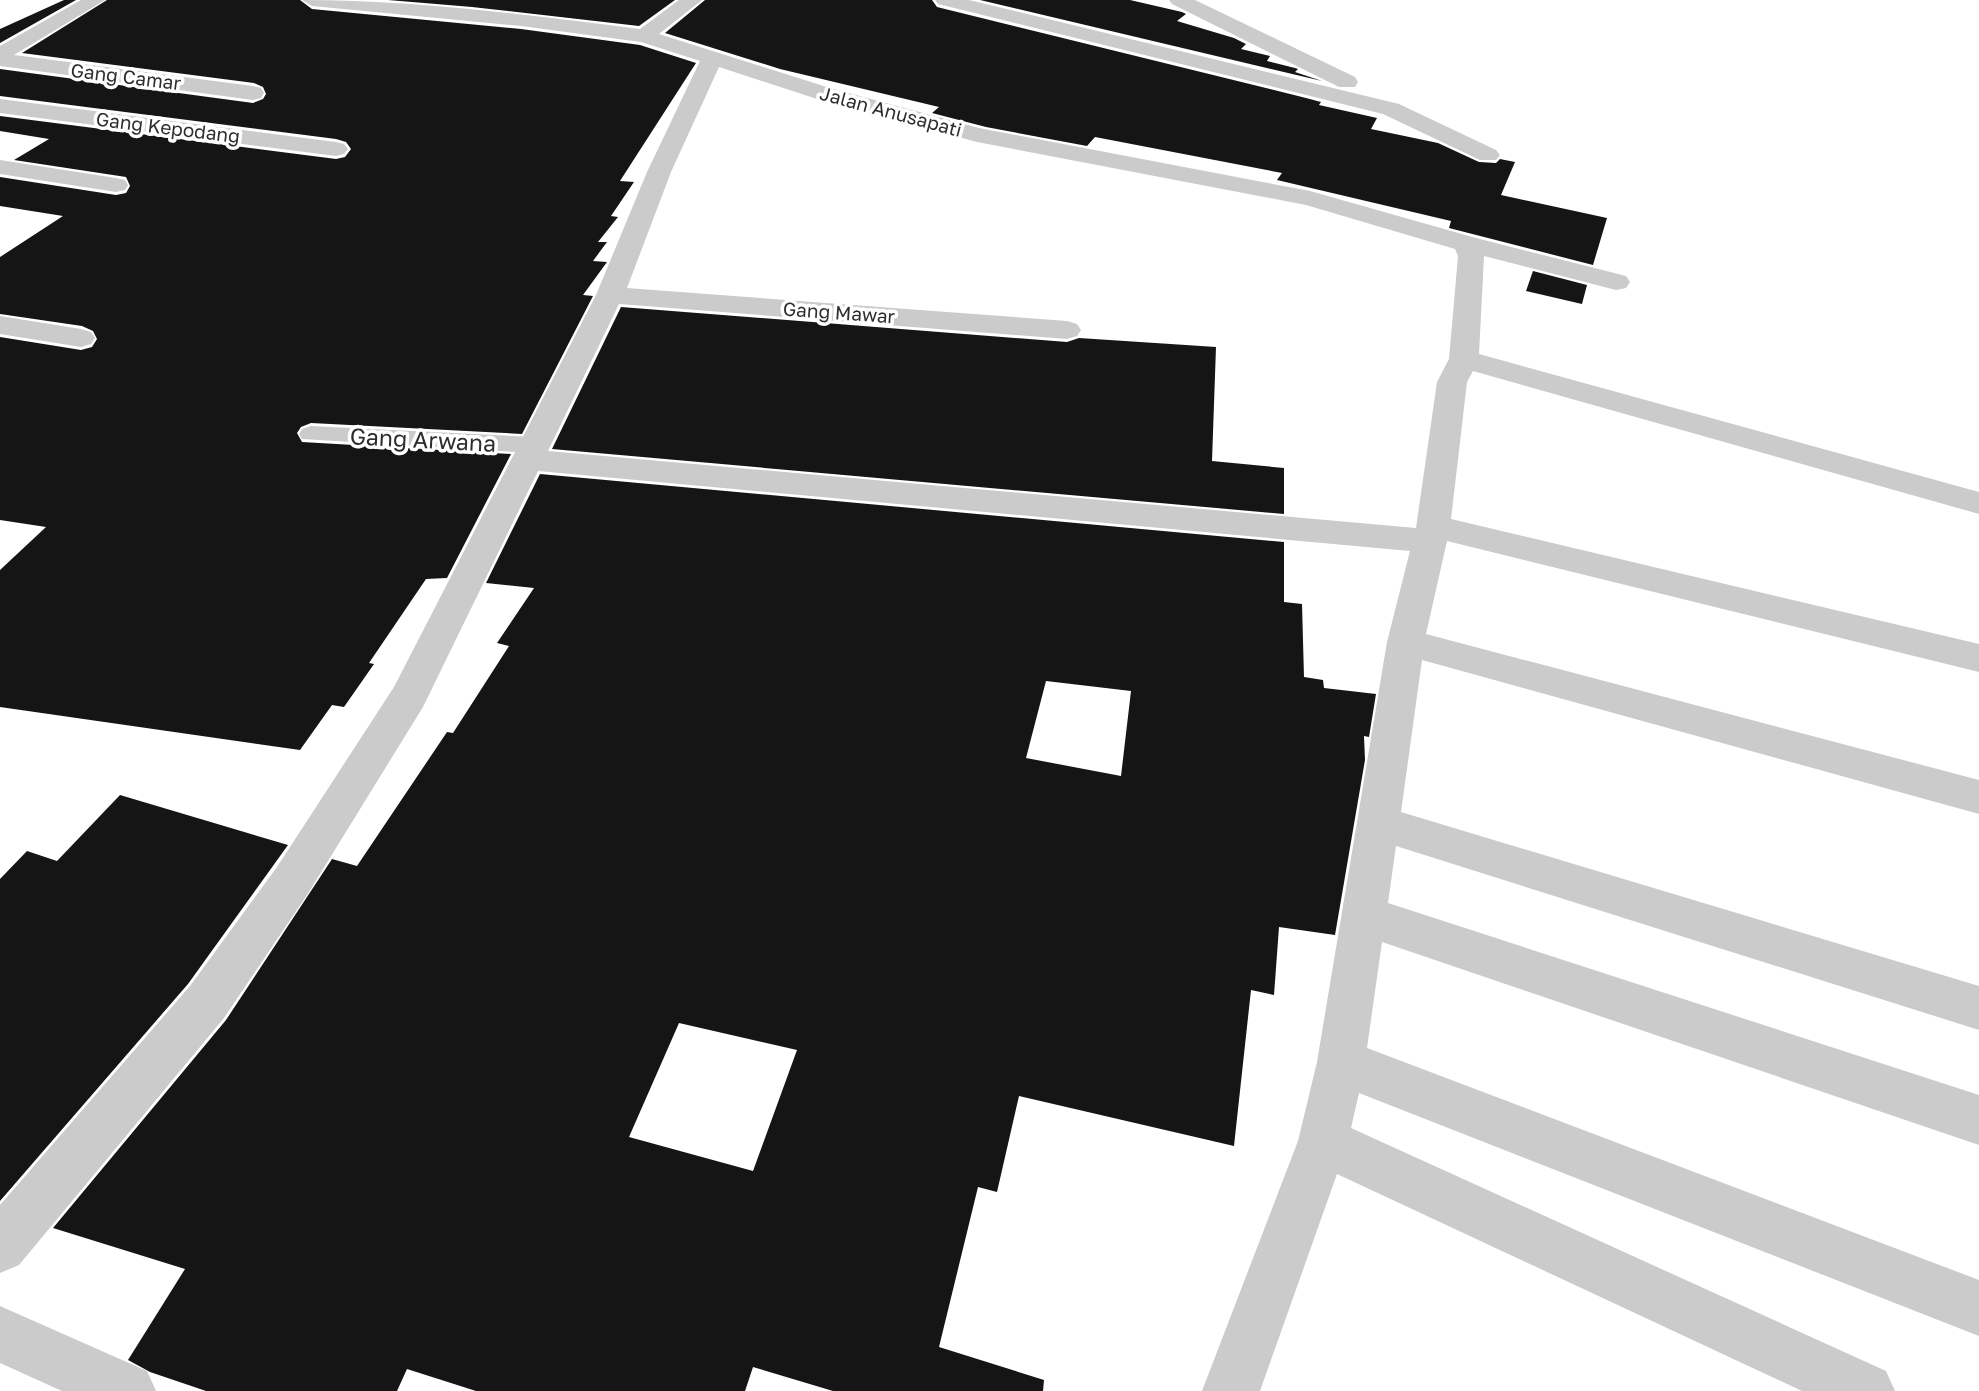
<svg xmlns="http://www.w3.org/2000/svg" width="1979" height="1391" font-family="'Golos Text',sans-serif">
  <rect width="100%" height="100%" fill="#fff"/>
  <path fill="#151515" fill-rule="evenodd" d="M64,0H76L0,43V29Z
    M107,0H300L312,9L521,29L640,45L696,63L620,181L634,182L611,216L618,217L598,242H607L593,261L607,262L583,295L593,296L522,434L311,423L301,427L297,433L302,442L511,454L447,578L426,579L369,663L374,664L344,707L332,705L300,750L0,707V570L46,527L0,520V337L81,350L92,347L97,339L93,331L82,326L0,314V257L63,216L0,206V177L116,195L126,193L130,186L126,177L14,160L49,139L0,131V116L336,159L345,157L351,149L346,142L336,139L0,96V69L253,103L263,99L266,94L263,87L254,83L22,53Z
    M388,0H675L639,26L472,7Z
    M705,0H932L937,7L1306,98L1321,102L1319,105L1377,118L1371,129L1438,143L1479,162L1496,163L1500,159L1515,162L1501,195L1607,218L1593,265L1449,228L1451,221L1277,180L1282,173L1095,137L1087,146L986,127L932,113L939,107L780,69L665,33Z
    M980,0H1130L1182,12L1186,14L1177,21L1234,38L1246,44L1241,49L1270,56L1267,61L1295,68L1298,69L1295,72L1322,81Z
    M1533,271L1587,285L1582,304L1526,291Z
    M621,307L1067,342L1079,338L1216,347L1212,461L1284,468V514L552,449Z
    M540,474L1284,542V602L1302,604L1304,677L1323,680L1324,688L1376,694L1369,737L1364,736L1365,760L1335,935L1279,927L1274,995L1251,990L1234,1146L1019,1096L997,1192L978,1187L939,1347L1044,1380L1043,1391H833L753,1367L745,1391H476L407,1369L397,1391H206L150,1372L128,1360L185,1269L53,1228L226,1020L332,859L357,866L447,732L453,733L509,646L497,643L534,588L486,583ZM1046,681L1131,691L1121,776L1026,758ZM679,1023L797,1050L753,1171L629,1137Z
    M120,795L288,845L188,984L0,1201V879L27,851L57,861Z"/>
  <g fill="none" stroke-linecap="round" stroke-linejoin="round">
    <path fill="#cbcbcb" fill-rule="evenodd" d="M311,426L534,437L543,439L546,445L543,451L534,453L302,439L299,434L302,429Z"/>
    <path fill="#cbcbcb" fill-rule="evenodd" d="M81,0H105L14,55L253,86L261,88L264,93L261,98L253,100L0,66V46Z
      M302,0C416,0 528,15 640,29L679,0H702L659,34L830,88L979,128L1310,191L1476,238L1626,276L1630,282L1626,288L1616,290L1484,256L1479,354L1979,492V514L1473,371L1467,382L1451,519L1979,644V672L1447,541L1426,634L1979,780V814L1422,660L1401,812L1979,986V1030L1396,846L1388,903L1979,1095V1145L1382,942L1367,1048L1979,1280V1336L1359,1093L1351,1128L1886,1371L1895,1391H1802L1337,1174L1260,1391H1202L1298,1141L1317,1062L1387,642L1410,551L538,471L423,707L307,895L224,1018L19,1265L0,1273V1205L190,986L277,867L394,687L596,295L647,172L700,61L641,42L521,26L312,6ZM719,67L814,98L977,142L1306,205L1455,249L1458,256L1449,359L1437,382L1416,528L548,451L619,304L1067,339L1077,336L1081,330L1077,324L1067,321L627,288L671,172Z
      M935,0H969L1399,104L1496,150L1500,155L1496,160H1480L1383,114L938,4Z
      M1169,0H1195L1355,77L1358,82L1355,87H1339L1172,4Z
      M0,99L336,142L344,144L348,149L344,154L336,156L0,113Z
      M0,160L116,178L125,180L128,185L125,190L116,192L0,174Z
      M0,316L81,329L91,332L95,338L91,344L81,347L0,334Z
      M0,1306L147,1371L156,1391H62L0,1363Z"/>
  </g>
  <g text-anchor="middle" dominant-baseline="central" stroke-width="7" stroke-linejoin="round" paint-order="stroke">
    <g font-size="19" fill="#2e2e2e" stroke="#fff">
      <text transform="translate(126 76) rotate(7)">Gang Camar</text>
      <text transform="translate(891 111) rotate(15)">Jalan Anusapati</text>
      <text transform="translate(168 127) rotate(7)">Gang Kepodang</text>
      <text transform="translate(839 312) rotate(4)">Gang Mawar</text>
    </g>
    <g font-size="23" fill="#2e2e2e" stroke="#fff">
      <text transform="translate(423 439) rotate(3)">Gang Arwana</text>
    </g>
  </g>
</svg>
